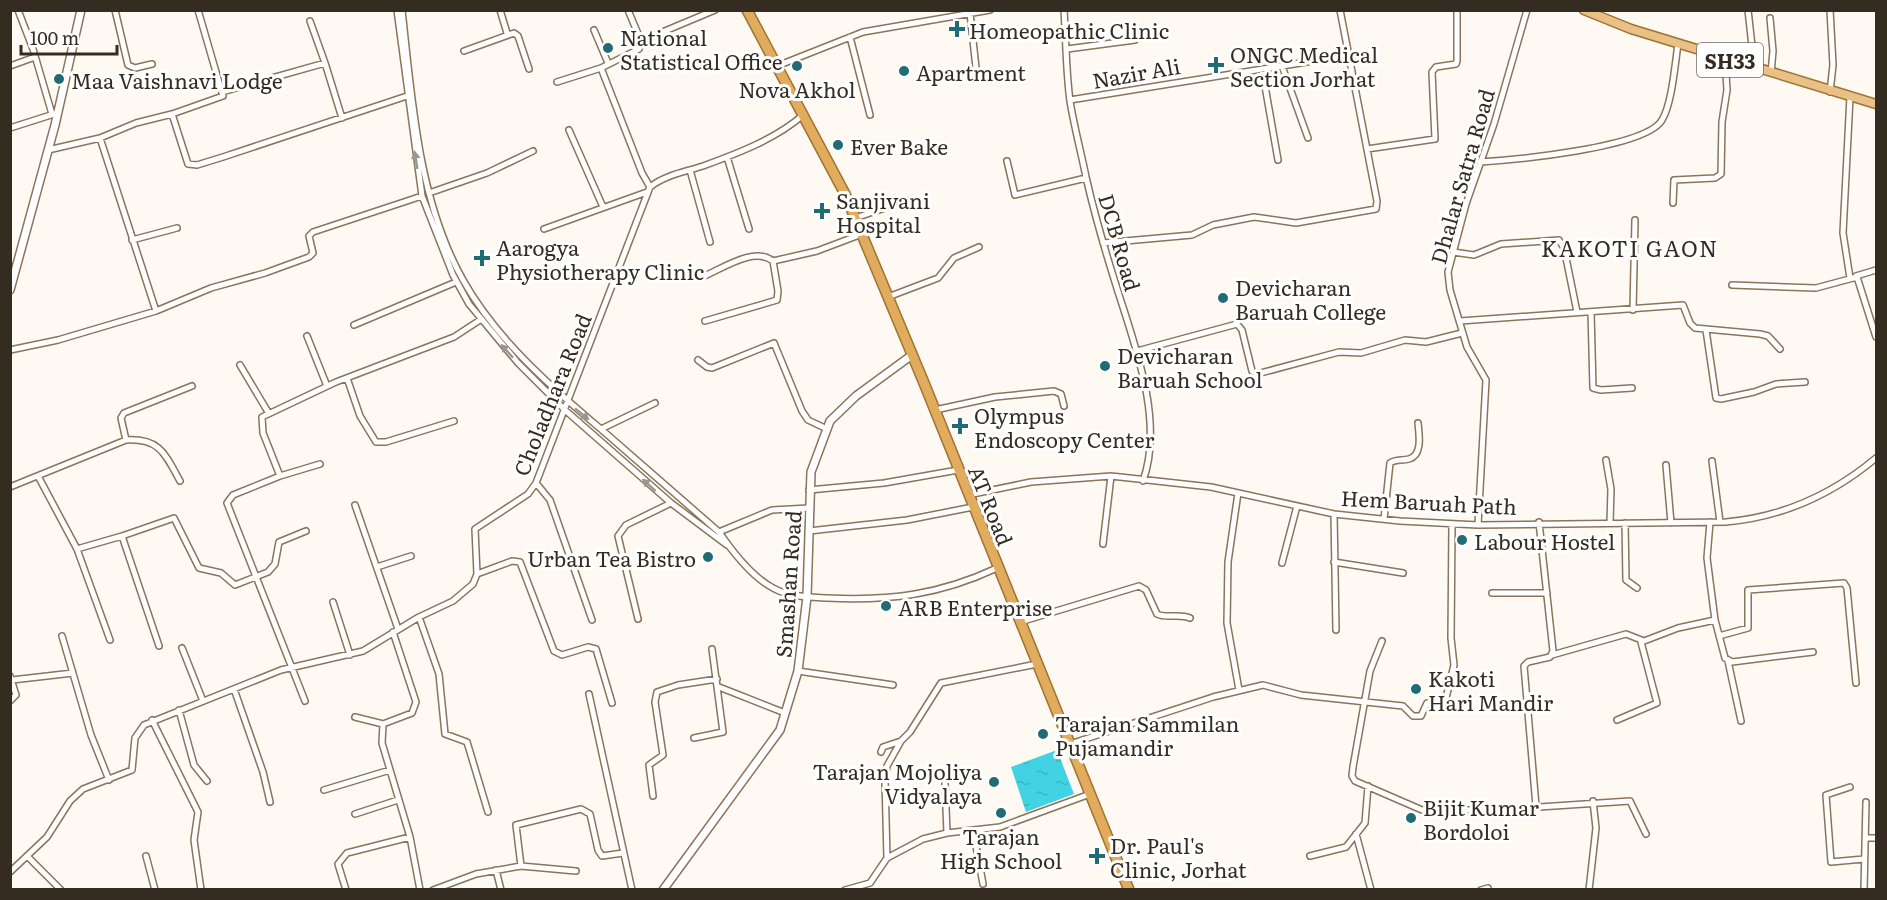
<svg xmlns="http://www.w3.org/2000/svg" width="1887" height="900" font-family="Literata,serif">
  <defs>
    <pattern id="water-ripples" width="26" height="14" patternUnits="userSpaceOnUse" patternTransform="scale(1.5)"><rect width="26" height="14" fill="#41d3e3"/><path d="M2 4q2-2 4 0t4 0M15 11q2-2 4 0t4 0" fill="none" stroke="#3ab5c2"/></pattern>
  </defs>
  <rect width="100%" height="100%" fill="#fef9f3"/>
  <path fill="url(#water-ripples)" d="M1057,750L1074,794L1026,812L1011,767Z"/>
  <g fill="none" stroke-linecap="round" stroke-linejoin="round">
    <defs>
      <path id="minor" d="M18,10L33,49L52,114
        M115,10L128,65L135,68L152,64
        M198,10L223,96L172,114L188,164L197,165L223,157L407,96
        M397,10L422,196L453,275L469,304L518,363L565,410L671,503L727,545
        M402,10C412,100 418,200 463,280C496,339 551,387 602,430C641,464 680,498 719,532C732,551 752,577 773,588C789,597 809,597 827,598C890,601 939,595 997,568
        M500,10L507,33
        M1064,10C1066,40 1066,72 1070,101C1074,126 1081,152 1086,177C1094,212 1104,247 1115,282C1133,341 1165,419 1143,481
        M1748,10L1752,46L1749,66
        M1830,10L1833,65L1830,92
        M970,13L977,77
        M1770,18L1773,51L1771,73
        M310,21L325,63
        M594,30L608,63
        M850,37L870,115
        M641,41L715,10
        M1067,49L1135,40
        M464,51L514,33L518,36L529,69
        M10,66L35,57
        M777,66L863,32L990,10
        M1282,66L1308,138
        M601,68L642,173L650,187
        M1262,69L1278,160
        M557,82L601,68L639,49L641,41L628,10
        M222,92L325,63L342,118
        M1070,100L1350,55
        M10,128L54,114
        M569,130L603,207
        M100,138L136,123L172,114
        M1367,149L1435,139L1432,72L1436,67L1456,64L1457,61V10
        M48,150L100,138L156,311
        M727,157L749,229
        M1007,161L1015,195L1086,178
        M1480,162C1513,160 1646,148 1662,120C1672,104 1675,64 1678,44
        M690,170L710,242
        M429,193L487,173L533,151
        M1673,203L1674,180L1715,178L1721,174L1722,122L1727,90L1725,58
        M855,218L909,200
        M544,229L647,192
        M132,240L177,228
        M1103,243L1192,235L1213,225L1254,217L1296,223L1376,209L1377,201L1340,10
        M1453,252L1474,255L1501,244L1559,240L1564,248L1577,312
        M1856,276L1876,270
        M702,277C722,269 754,246 773,261L817,251L862,234
        M1850,278L1843,233L1850,97
        M1732,285L1816,288L1857,277L1876,337
        M888,297L938,278L954,258L979,247
        M1633,310L1635,220
        M1591,312L1593,388L1601,390L1632,388
        M705,321L777,300L778,291L773,261
        M1460,321L1683,305L1690,323L1695,328L1760,334L1768,336L1780,349
        M354,325L456,282
        M1706,330L1716,398L1721,399L1754,392L1776,384L1805,382
        M307,336L327,386
        M10,350L58,340L156,311L211,288L265,273L309,257L313,253L309,236L313,232L422,196
        M1137,351L1237,324L1242,330L1252,371L1257,374L1339,352L1361,353L1405,340L1426,342L1462,333
        M698,360L707,367L712,368L774,343L802,411L808,420L827,429
        M240,365L268,412
        M347,378L360,416L376,442H386L454,421
        M935,410L995,397L1054,391L1061,394L1064,406
        M601,429L655,403
        M126,440C160,438 165,454 180,481
        M1606,460L1611,489L1610,523
        M1712,461L1720,522
        M1666,465L1671,523
        M38,476L77,549L122,536
        M280,476L320,464
        M536,483L550,500L592,620
        M10,487L126,440L121,418L124,413L192,386
        M809,490L884,483L958,470
        M1238,493L1228,562L1227,623L1239,690
        M968,495L1031,482L1111,476L1211,487L1334,514L1400,521L1478,525L1726,522C1782,517 1833,494 1876,458
        M355,505L398,629
        M1334,514L1336,630
        M1384,519L1390,463C1396,459 1402,461 1409,459C1423,455 1419,434 1418,423
        M1710,522L1707,558L1715,620L1725,658L1732,662L1813,652
        M1625,523L1626,580L1637,588
        M1478,525L1486,380L1467,347L1450,290L1448,272L1466,204L1494,124L1527,10
        M809,531L907,520L973,507
        M719,532L772,510L809,508
        M1103,544L1111,476
        M77,549L110,640
        M1334,562L1403,573
        M1282,563L1297,506
        M377,567L411,556
        M477,574L512,561L520,562L554,651L562,655L588,647L596,649L612,703
        M1492,593H1547
        M333,602L350,655
        M419,617L439,674L445,734L467,742L488,812
        M638,619L618,536L626,525L671,503
        M1020,622L1139,586L1146,590L1157,614C1167,619 1178,613 1190,618
        M393,632L416,702L412,713L383,724L382,743L410,837L420,890
        M62,636L91,735L109,780
        M1719,636L1748,628V590L1844,583L1847,588L1856,683
        M1382,641L1370,671L1353,767L1352,776L1355,781L1422,810H1493L1630,801L1646,834
        M159,646L122,536L174,518L199,568L221,573L235,585L268,572L275,564L279,542L306,531
        M182,648L203,701
        M1552,655L1626,634L1644,641L1678,628L1715,620
        M1728,661L1741,721
        M798,671L893,685
        M10,676L16,695L10,701
        M12,680L73,673
        M719,687L785,713
        M234,689L263,772L270,802
        M589,694L632,890
        M305,701L227,503L233,495L280,476L263,433L262,417L336,382L454,337L480,320
        M179,710L194,765L207,781
        M355,717L383,724
        M152,720L198,812L194,840L201,890
        M1617,720L1657,703L1641,642
        M694,738L723,732L712,649
        M1070,744L1213,697L1263,685L1301,695L1403,706L1413,716H1421L1427,703L1445,702L1454,665L1451,638L1452,524
        M881,752L883,747L901,741L910,732L941,683L1037,664
        M945,783L947,833
        M1850,787L1826,795L1831,862L1864,859
        M324,790L390,770
        M653,796L649,765L663,755L655,702L657,692L678,685L717,679
        M1536,806L1524,666L1528,662L1550,657L1553,651L1539,522
        M355,814L398,800
        M973,830L983,884
        M1356,834L1371,890
        M1866,838H1876
        M146,856L155,890
        M1310,856L1346,847L1365,823L1368,786
        M28,857L61,890
        M887,858L885,780L887,766L901,741
        M521,866L516,825L581,809L590,814L598,850L602,856L623,853
        M496,870L501,890
        M10,872L47,837L70,801L83,789L132,770L135,738L144,725L281,670L363,651L419,617L453,601L473,584L477,574L475,529L528,494L536,483L650,187C665,175 685,172 703,166C736,154 776,139 803,115
        M346,890L338,864L347,853L410,837
        M433,890L476,874L521,866L576,871
        M845,890L870,883L887,858L923,839L947,833L1000,827L1090,794
        M1481,890L1488,888
        M1589,890L1596,828L1593,801
        M1864,890L1866,802"/>
      <path id="tertiary" d="M10,290L55,125L81,10
        M663,890L780,730L798,671L807,597L811,472L830,421L856,396L912,355"/>
      <path id="primary" d="M1584,10L1631,29L1876,104"/>
      <path id="trunk" d="M747,10L845,194L924,383L1129,890"/>
    </defs>
    <use href="#minor" stroke="#8a745a" stroke-width="8"/>
    <use href="#tertiary" stroke="#8a745a" stroke-width="10"/>
    <use href="#primary" stroke="#a0722f" stroke-width="11"/>
    <use href="#trunk" stroke="#a0722f" stroke-width="12"/>
    <use href="#minor" stroke="#fff" stroke-width="5"/>
    <use href="#tertiary" stroke="#fff" stroke-width="7"/>
    <use href="#primary" stroke="#e9c187" stroke-width="8"/>
    <use href="#trunk" stroke="#e2ac5f" stroke-width="9"/>
  </g>
  <defs><path id="oneway-solid" d="M-6-.8H1V-3.2L6.5 0L1 3.2V.8H-6Z" transform="scale(1.5)"/></defs>
  <g fill="#9a9690">
    <use href="#oneway-solid" transform="translate(416 160) rotate(-98)"/>
    <use href="#oneway-solid" transform="translate(507 351) rotate(-132)"/>
    <use href="#oneway-solid" transform="translate(582 414) rotate(39)"/>
    <use href="#oneway-solid" transform="translate(649 485) rotate(-138)"/>
  </g>
  <g fill="#216c74" stroke="#fff" stroke-width="2">
    <path d="M954 20h6v6h6v6h-6v6h-6v-6h-6v-6h6z"/>
    <circle cx="608" cy="48" r="6"/>
    <path d="M1213 56h6v6h6v6h-6v6h-6v-6h-6v-6h6z"/>
    <circle cx="797" cy="66" r="6"/>
    <circle cx="904" cy="71" r="6"/>
    <circle cx="59" cy="79" r="6"/>
    <circle cx="838" cy="145" r="6"/>
    <path d="M819 202h6v6h6v6h-6v6h-6v-6h-6v-6h6z"/>
    <path d="M479 249h6v6h6v6h-6v6h-6v-6h-6v-6h6z"/>
    <circle cx="1223" cy="298" r="6"/>
    <circle cx="1105" cy="366" r="6"/>
    <path d="M957 417h6v6h6v6h-6v6h-6v-6h-6v-6h6z"/>
    <circle cx="1462" cy="540" r="6"/>
    <circle cx="708" cy="557" r="6"/>
    <circle cx="886" cy="606" r="6"/>
    <circle cx="1416" cy="689" r="6"/>
    <circle cx="1043" cy="734" r="6"/>
    <circle cx="994" cy="782" r="6"/>
    <circle cx="1001" cy="813" r="6"/>
    <circle cx="1411" cy="818" r="6"/>
    <path d="M1094 847h6v6h6v6h-6v6h-6v-6h-6v-6h6z"/>
  </g>
  <g text-anchor="middle" dominant-baseline="central" stroke-width="6" stroke-linejoin="round" paint-order="stroke">
    <rect fill="#fff" stroke="#726b64" stroke-width="1.5" x="1697" y="43" width="66" height="34" rx="4.5"/>
    <g font-size="20" font-weight="bold" fill="#352c21">
      <text x="1730" y="60">SH33</text>
    </g>
    <g font-size="21" fill="#352c21" stroke="#fff" text-anchor="start">
      <text x="969" y="29">Homeopathic Clinic</text>
      <text x="620" y="36">National<tspan x="620" dy="24">Statistical Office</tspan></text>
      <text x="1230" y="53">ONGC Medical<tspan x="1230" dy="24">Section Jorhat</tspan></text>
      <text x="916" y="71">Apartment</text>
      <text x="71" y="79">Maa Vaishnavi Lodge</text>
      <text x="797" y="88" text-anchor="middle">Nova Akhol</text>
      <text x="850" y="145">Ever Bake</text>
      <text x="836" y="199">Sanjivani<tspan x="836" dy="24">Hospital</tspan></text>
      <text x="496" y="246">Aarogya<tspan x="496" dy="24">Physiotherapy Clinic</tspan></text>
      <text x="1235" y="286">Devicharan<tspan x="1235" dy="24">Baruah College</tspan></text>
      <text x="1117" y="354">Devicharan<tspan x="1117" dy="24">Baruah School</tspan></text>
      <text x="974" y="414">Olympus<tspan x="974" dy="24">Endoscopy Center</tspan></text>
      <text x="1474" y="540">Labour Hostel</text>
      <text x="696" y="557" text-anchor="end">Urban Tea Bistro</text>
      <text x="898" y="606">ARB Enterprise</text>
      <text x="1428" y="677">Kakoti<tspan x="1428" dy="24">Hari Mandir</tspan></text>
      <text x="1055" y="722">Tarajan Sammilan<tspan x="1055" dy="24">Pujamandir</tspan></text>
      <text x="982" y="770" text-anchor="end">Tarajan Mojoliya<tspan x="982" dy="24">Vidyalaya</tspan></text>
      <text x="1423" y="806">Bijit Kumar<tspan x="1423" dy="24">Bordoloi</tspan></text>
      <text x="1001" y="835" text-anchor="middle">Tarajan<tspan x="1001" dy="24">High School</tspan></text>
      <text x="1110" y="844">Dr. Paul's<tspan x="1110" dy="24">Clinic, Jorhat</tspan></text>
    </g>
    <g font-size="21" fill="#352c21" stroke="#fff">
      <text transform="translate(1136 72) rotate(-10)">Nazir Ali</text>
      <text transform="translate(1461 176) rotate(-74)">Dhalar Satra Road</text>
      <text transform="translate(1121 242) rotate(74)">DCB Road</text>
      <text transform="translate(551 394) rotate(-68)">Choladhara Road</text>
      <text transform="translate(1429 501) rotate(3)">Hem Baruah Path</text>
      <text transform="translate(992 505) rotate(68)">AT Road</text>
      <text transform="translate(787 584) rotate(-86)">Smashan Road</text>
    </g>
    <g font-size="22" letter-spacing="1.5" fill="#352c21" stroke="#fff">
      <text x="1630" y="247">KAKOTI GAON</text>
    </g>
  </g>
  <rect width="1887" height="900" fill="none" stroke="#352c21" stroke-width="24"/>
  <path d="M21 45v9h96v-9" fill="none" stroke="#352c21" stroke-width="3"/>
  <text x="30" y="45" font-size="18" fill="#352c21" stroke="#ffffff" stroke-width="4.5" paint-order="stroke">100 m</text>
</svg>
